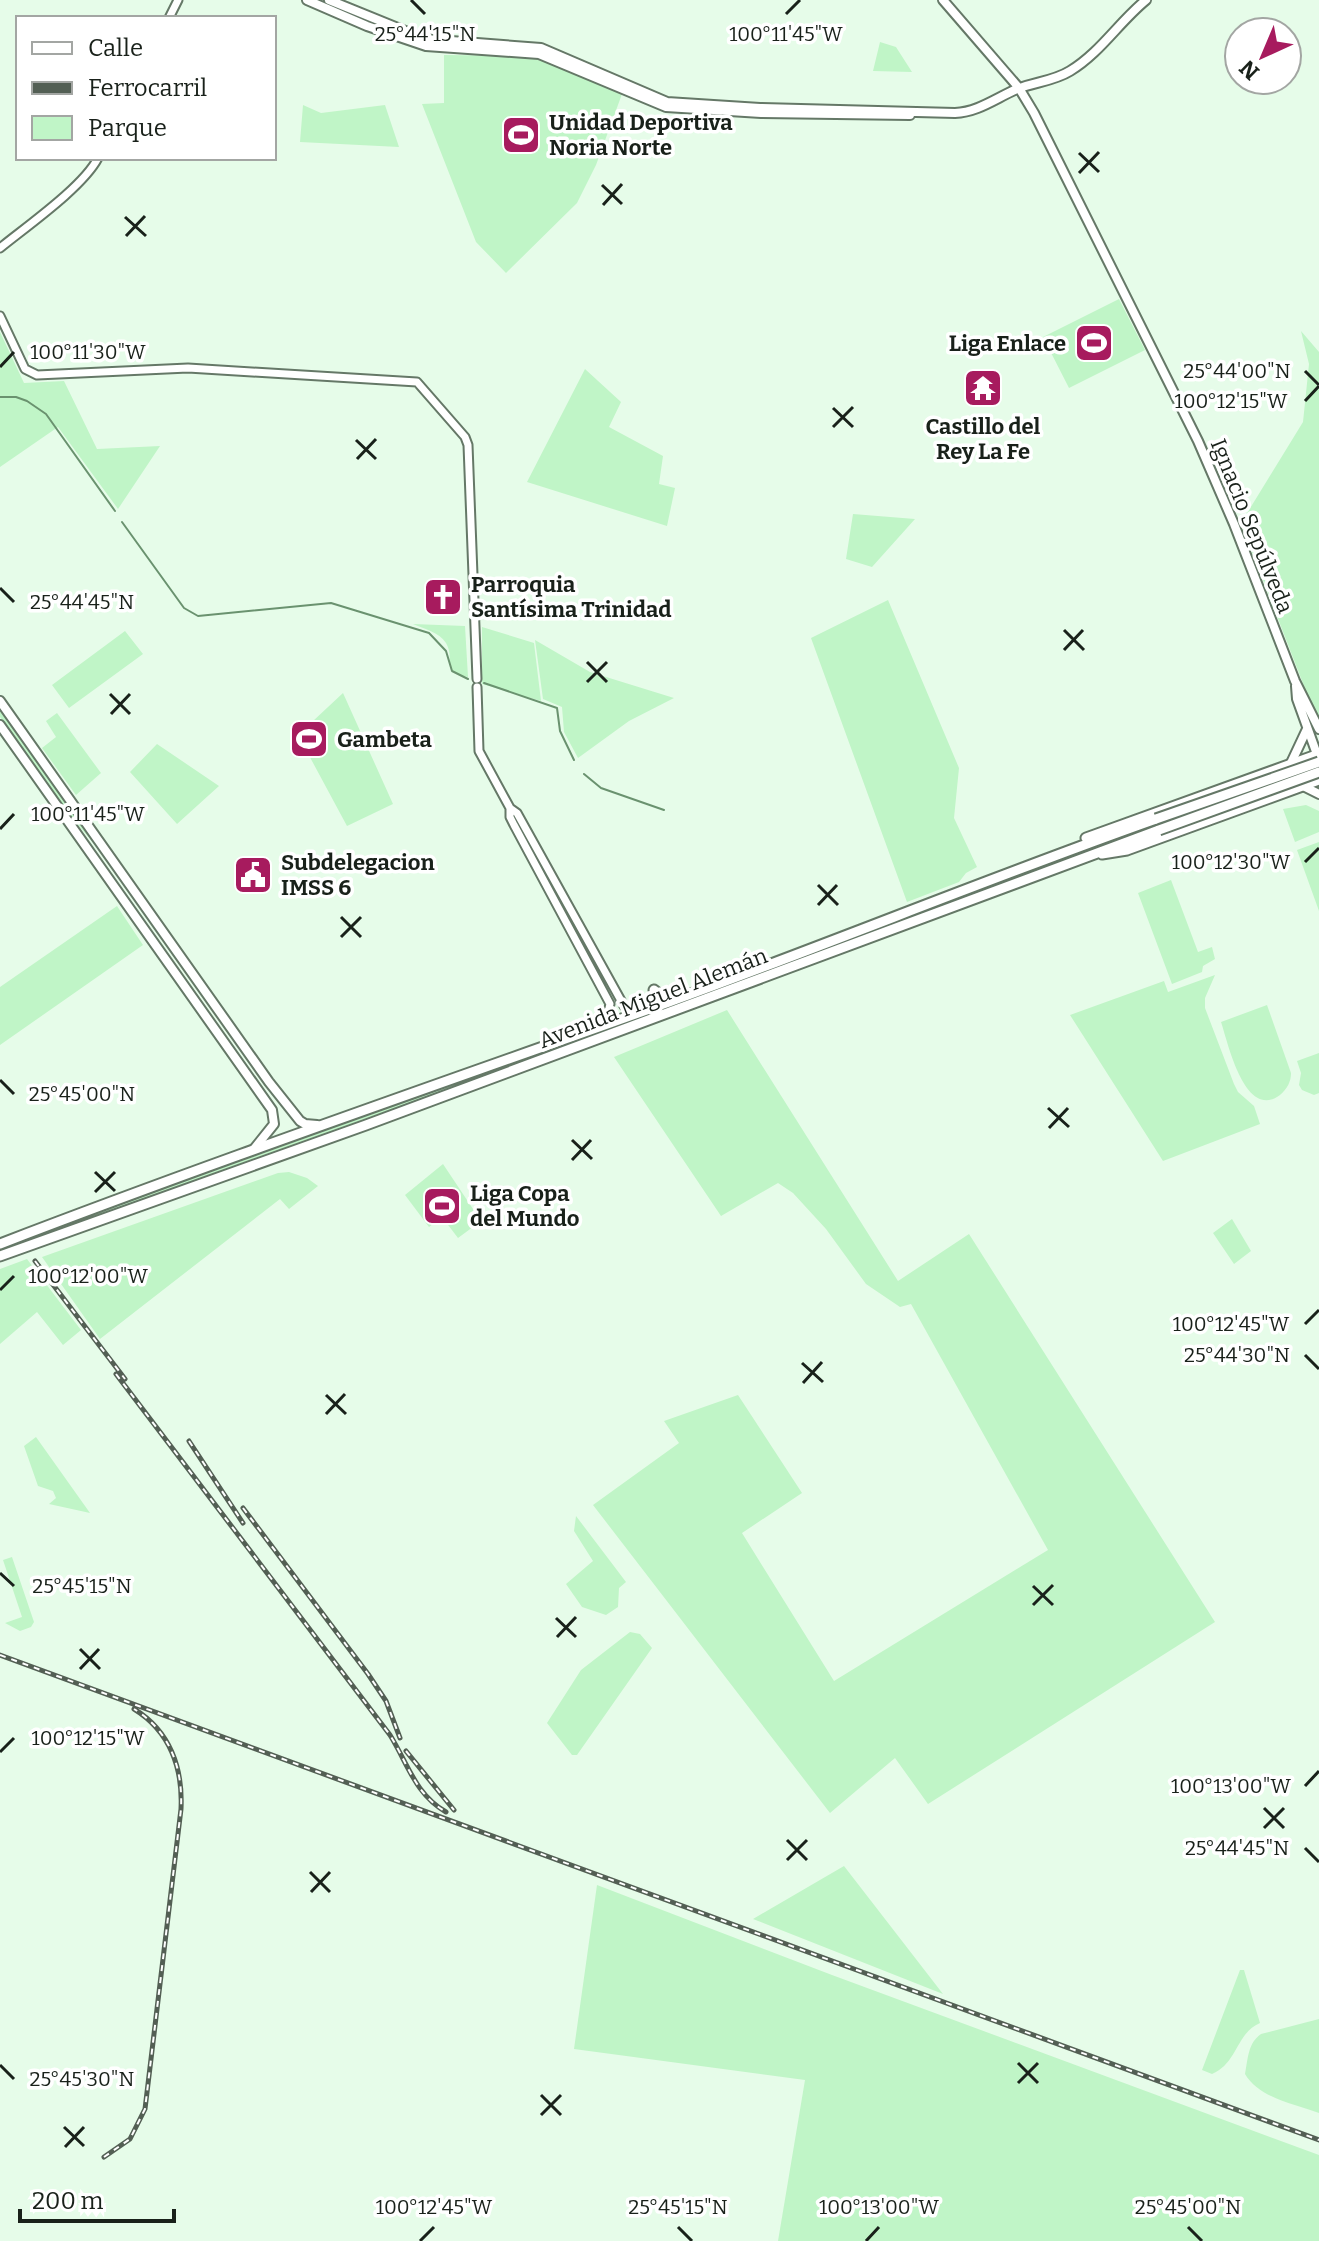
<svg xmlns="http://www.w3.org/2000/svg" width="1319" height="2241" font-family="Bitter,serif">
  <rect width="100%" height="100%" fill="#e6fce9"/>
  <path fill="#c0f5c7" d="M880,42L896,47L912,72L873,71Z
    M444,55L535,56L622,94L596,165L577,203L506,273L476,242L422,104L444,103Z
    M303,105L321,113L385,105L399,147L300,142Z
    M1119,299L1145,350L1069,388L1043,337Z
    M1301,331L1319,352V718L1314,712L1241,523L1303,422L1309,364Z
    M0,332L24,383L64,381L97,449L160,446L118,509L58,427L0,467Z
    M585,369L621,402L609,427L663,456L659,484L675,488L667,526L527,482Z
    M853,514L915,519L872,567L846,559Z
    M888,600L959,768L954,818L977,867L966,873L959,882L907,902L811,638Z
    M413,624L465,626L468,677C439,672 456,660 446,643C439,632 424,629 413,624Z
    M482,627L534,643L541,701L482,684Z
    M125,631L143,654L69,708L52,685Z
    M535,640L590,672L674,698L629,721L578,758L564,732L562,707L543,699Z
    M343,693L393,804L347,826L298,735Z
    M0,708L97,845L96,846L72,818L0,717Z
    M57,713L101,773L76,795L42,748L56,737L46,721Z
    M157,744L219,786L177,824L130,772Z
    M1306,805L1319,811V832L1295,842L1283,809Z
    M1319,842V911L1297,850Z
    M1171,880L1198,952L1212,947L1215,959L1203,966L1202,972L1172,984L1138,893Z
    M117,906L143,945L0,1045V987Z
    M1215,975L1205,998V1008L1234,1084L1238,1092L1254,1106L1260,1124L1163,1161L1070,1015L1164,981L1168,992Z
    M1267,1005L1291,1073C1291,1082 1287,1089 1280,1095C1245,1121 1228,1043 1221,1022Z
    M727,1010L898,1281L969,1234L1215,1622L928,1804L895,1758L830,1813L593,1505L679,1443L664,1421L738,1395L802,1493L742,1533L834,1681L1048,1550L911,1304L900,1307L866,1284L826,1229L793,1193L778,1183L721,1216L614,1057Z
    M549,1047L551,1052L76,1227L1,1250L114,1203Z
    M1319,1053V1093L1314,1095L1302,1090L1299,1085L1301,1073L1297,1061Z
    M443,1164L481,1221L458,1238L442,1217L429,1227L405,1195Z
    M289,1172L307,1178L318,1186L289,1209L280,1199L100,1339L42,1257L278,1173Z
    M1232,1219L1251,1251L1234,1264L1213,1233Z
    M27,1259L81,1330L63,1345L37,1312L0,1344V1269Z
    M36,1437L90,1513L49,1504L56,1498L53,1491L38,1486L24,1446Z
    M576,1516L626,1582L619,1588L618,1607L606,1615L582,1607L566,1584L593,1561L574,1531Z
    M12,1557L34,1622L31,1627L20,1631L5,1623L22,1617L3,1560Z
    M630,1632L640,1634L652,1648L577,1755H572L547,1723L581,1670Z
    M844,1866L943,1994L753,1919Z
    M597,1885L832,1975L1319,2155V2241H778L805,2080L574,2049Z
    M1240,1970H1244L1260,2023C1236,2033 1238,2063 1212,2074L1202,2070Z
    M1319,2019V2113C1294,2104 1259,2098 1245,2074C1248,2058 1248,2043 1261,2034Z"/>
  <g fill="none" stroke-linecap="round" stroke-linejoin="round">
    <path stroke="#6a926f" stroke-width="2" d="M0,397H16L27,401L46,414L115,511
      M122,522L184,608L198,616L331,603L429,633L446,651L452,671L468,679
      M484,683L557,708L560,731L574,760
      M584,774L601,788L664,810"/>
    <defs>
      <path id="tertiary" d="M169,18L178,0
        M0,248C27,226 83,187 98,158
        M0,316L25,369L37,375L188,368L417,382L465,437L468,445L477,679
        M477,687L479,751L510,808L517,813L624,1006L630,1010H641
        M510,808V817L514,825L610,1004L607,1016L594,1027"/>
      <path id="secondary" d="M307,0L367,26L426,46L539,54L666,107L761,113L910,115
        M329,0L425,39L541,48L667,102L760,108L955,113C978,112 996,98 1017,89C1035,82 1054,81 1070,71C1100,53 1119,22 1146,0
        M943,0L1019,88L1034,113L1198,441L1234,524L1295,681L1319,729
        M1296,686L1297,699L1319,760
        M0,701L269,1082L300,1121L305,1124L317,1125
        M0,725L272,1110L274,1124L254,1149
        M1291,763L1307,729
        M1303,786L1319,794"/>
      <path id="trunk" d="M1086,838L1319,754
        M1102,854L1127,850L1319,780
        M654,990L669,1002
        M0,1244C221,1159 446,1082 669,1002C832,943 992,877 1156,819
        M0,1256L366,1125L1159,830"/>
    </defs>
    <use href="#tertiary" stroke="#657867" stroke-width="11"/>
    <use href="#secondary" stroke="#657867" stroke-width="12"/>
    <use href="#trunk" stroke="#657867" stroke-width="13"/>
    <use href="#tertiary" stroke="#fff" stroke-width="7"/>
    <use href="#secondary" stroke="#fff" stroke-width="8"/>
    <use href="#trunk" stroke="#fff" stroke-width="9"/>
    <defs>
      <path id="rail" d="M35,1261L125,1379
        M116,1374L390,1735C408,1764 415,1794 446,1812
        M189,1441L243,1523
        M243,1508L368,1674L386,1701L400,1738
        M0,1655L1319,2140
        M406,1751L454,1810
        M104,2157L130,2139L145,2109L181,1809C183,1768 170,1731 134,1709"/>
    </defs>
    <use href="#rail" stroke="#535f54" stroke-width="5"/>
    <use href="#rail" stroke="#fff" stroke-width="2" stroke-dasharray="6" stroke-linecap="butt"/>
    <defs>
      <path id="trunk-bridge" d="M1156,819L1319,762
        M1159,830L1319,772"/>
    </defs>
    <use href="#trunk-bridge" stroke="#657867" stroke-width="13" stroke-linecap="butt"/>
    <use href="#trunk-bridge" stroke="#fff" stroke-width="9"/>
  </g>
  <path fill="none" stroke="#19211a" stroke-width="3" d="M411,0L425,14M786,14L800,0M1079,153L1099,172M1079,173L1099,152M602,185L622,204M603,205L622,184M125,217L146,236M126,236L145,216M0,367L14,352M1305,371L1319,385M1305,401L1319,386M833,408L853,427M833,427L853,407M356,440L376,459M357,459L376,439M0,588L14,602M1064,630L1084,650M1064,650L1083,630M587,662L607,682M587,682L607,662M110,694L130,714M111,714L130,694M0,829L14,814M1305,862L1319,848M818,885L838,905M818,905L837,885M341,917L361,937M341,937L361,917M0,1080L14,1094M1048,1108L1069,1127M1049,1128L1068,1108M572,1140L592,1159M572,1160L591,1140M95,1172L115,1191M95,1192L115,1172M0,1290L14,1276M1305,1324L1319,1310M1305,1355L1319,1369M802,1363L823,1382M803,1383L822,1362M326,1395L346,1414M326,1414L345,1394M0,1573L14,1586M1033,1586L1053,1605M1033,1605L1053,1585M556,1618L576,1637M557,1637L576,1617M80,1649L100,1669M80,1669L99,1649M0,1752L14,1738M1305,1786L1319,1771M1264,1808L1284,1828M1264,1828L1284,1808M787,1840L807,1860M1305,1848L1319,1862M787,1860L807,1840M310,1872L330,1892M311,1892L330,1872M1018,2063L1038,2083M0,2065L14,2079M1018,2083L1038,2063M541,2095L561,2115M541,2115L561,2095M64,2127L84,2146M65,2147L84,2127M678,2227L692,2241M1188,2227L1202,2241M420,2241L434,2227M866,2241L879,2227"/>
  <defs>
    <symbol id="stadium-square" viewBox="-11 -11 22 22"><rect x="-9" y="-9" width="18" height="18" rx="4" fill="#a71b5e" stroke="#fff"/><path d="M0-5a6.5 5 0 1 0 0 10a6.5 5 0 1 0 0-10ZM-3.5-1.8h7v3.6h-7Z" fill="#fff"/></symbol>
    <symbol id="temple-square" viewBox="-11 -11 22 22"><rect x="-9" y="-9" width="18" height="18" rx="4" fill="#a71b5e" stroke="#fff"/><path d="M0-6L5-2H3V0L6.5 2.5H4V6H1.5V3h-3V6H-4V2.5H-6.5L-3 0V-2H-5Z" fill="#fff"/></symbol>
    <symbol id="church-square" viewBox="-11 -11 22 22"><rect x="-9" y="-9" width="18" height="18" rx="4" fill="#a71b5e" stroke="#fff"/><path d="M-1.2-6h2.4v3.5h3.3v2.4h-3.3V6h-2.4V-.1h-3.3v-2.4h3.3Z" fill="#fff"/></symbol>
    <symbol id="civic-square" viewBox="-11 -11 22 22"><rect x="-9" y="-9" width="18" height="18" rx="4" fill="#a71b5e" stroke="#fff"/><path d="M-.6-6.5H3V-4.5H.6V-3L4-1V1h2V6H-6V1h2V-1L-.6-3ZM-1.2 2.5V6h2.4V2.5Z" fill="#fff"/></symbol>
  </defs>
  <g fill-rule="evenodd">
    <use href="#stadium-square" x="499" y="113" width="44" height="44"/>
    <use href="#stadium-square" x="1072" y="321" width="44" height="44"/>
    <use href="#temple-square" x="961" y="366" width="44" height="44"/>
    <use href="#church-square" x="421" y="575" width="44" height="44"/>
    <use href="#stadium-square" x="287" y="717" width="44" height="44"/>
    <use href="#civic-square" x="231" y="853" width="44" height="44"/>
    <use href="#stadium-square" x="420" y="1184" width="44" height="44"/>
  </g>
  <g text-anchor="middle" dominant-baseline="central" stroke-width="7" stroke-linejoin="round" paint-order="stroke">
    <g font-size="22" font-weight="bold" fill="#19211a" stroke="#fff" text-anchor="start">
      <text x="549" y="122">Unidad Deportiva<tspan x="549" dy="25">Noria Norte</tspan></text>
      <text x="1066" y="343" text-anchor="end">Liga Enlace</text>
      <text x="983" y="426" text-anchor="middle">Castillo del<tspan x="983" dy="25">Rey La Fe</tspan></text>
      <text x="471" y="584">Parroquia<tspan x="471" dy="25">Santísima Trinidad</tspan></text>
      <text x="337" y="739">Gambeta</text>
      <text x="281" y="862">Subdelegacion<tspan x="281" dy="25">IMSS 6</tspan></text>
      <text x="470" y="1193">Liga Copa<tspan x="470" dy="25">del Mundo</tspan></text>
    </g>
    <g font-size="22" fill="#19211a" stroke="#fff">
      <text transform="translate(1252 526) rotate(68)">Ignacio Sepúlveda</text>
      <text transform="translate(653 998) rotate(-21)">Avenida Miguel Alemán</text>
    </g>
  </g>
  <g font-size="20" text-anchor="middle" fill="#19211a" stroke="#fff" stroke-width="7" stroke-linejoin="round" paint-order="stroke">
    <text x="425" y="41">25°44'15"N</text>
    <text x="786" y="41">100°11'45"W</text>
    <text x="88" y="359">100°11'30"W</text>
    <text x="1237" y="378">25°44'00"N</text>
    <text x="1231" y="408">100°12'15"W</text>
    <text x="82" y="609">25°44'45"N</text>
    <text x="88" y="821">100°11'45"W</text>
    <text x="1231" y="869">100°12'30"W</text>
    <text x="82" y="1101">25°45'00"N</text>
    <text x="88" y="1283">100°12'00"W</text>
    <text x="1231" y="1331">100°12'45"W</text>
    <text x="1237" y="1362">25°44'30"N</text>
    <text x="82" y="1593">25°45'15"N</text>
    <text x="88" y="1745">100°12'15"W</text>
    <text x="1231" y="1793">100°13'00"W</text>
    <text x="1237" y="1855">25°44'45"N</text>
    <text x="82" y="2086">25°45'30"N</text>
    <text x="434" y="2214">100°12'45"W</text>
    <text x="879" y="2214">100°13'00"W</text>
    <text x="678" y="2214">25°45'15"N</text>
    <text x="1188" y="2214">25°45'00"N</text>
  </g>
  <rect x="16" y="16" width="260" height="144" fill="#ffffff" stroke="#a3a6a3" stroke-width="2"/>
  <rect x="32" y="42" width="40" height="12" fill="#ffffff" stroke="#a3a6a3" stroke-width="2"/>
  <text x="88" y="56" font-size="24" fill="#19211a">Calle</text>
  <rect x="32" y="82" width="40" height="12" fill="#535f54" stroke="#a3a6a3" stroke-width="2"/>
  <text x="88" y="96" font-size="24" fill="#19211a">Ferrocarril</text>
  <rect x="32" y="116" width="40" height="24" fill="#c0f5c7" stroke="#a3a6a3" stroke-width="2"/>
  <text x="88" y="136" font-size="24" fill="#19211a">Parque</text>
  <g transform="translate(1263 56) rotate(224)"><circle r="38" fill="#ffffff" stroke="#a3a6a3" stroke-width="2"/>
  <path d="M0-6L14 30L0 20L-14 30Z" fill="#a71b5e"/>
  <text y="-12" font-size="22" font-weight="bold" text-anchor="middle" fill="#19211a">N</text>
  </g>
  <path d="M20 2209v12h154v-12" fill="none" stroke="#19211a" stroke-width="4"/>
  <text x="32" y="2209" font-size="24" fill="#19211a" stroke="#ffffff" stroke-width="6" paint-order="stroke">200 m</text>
</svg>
